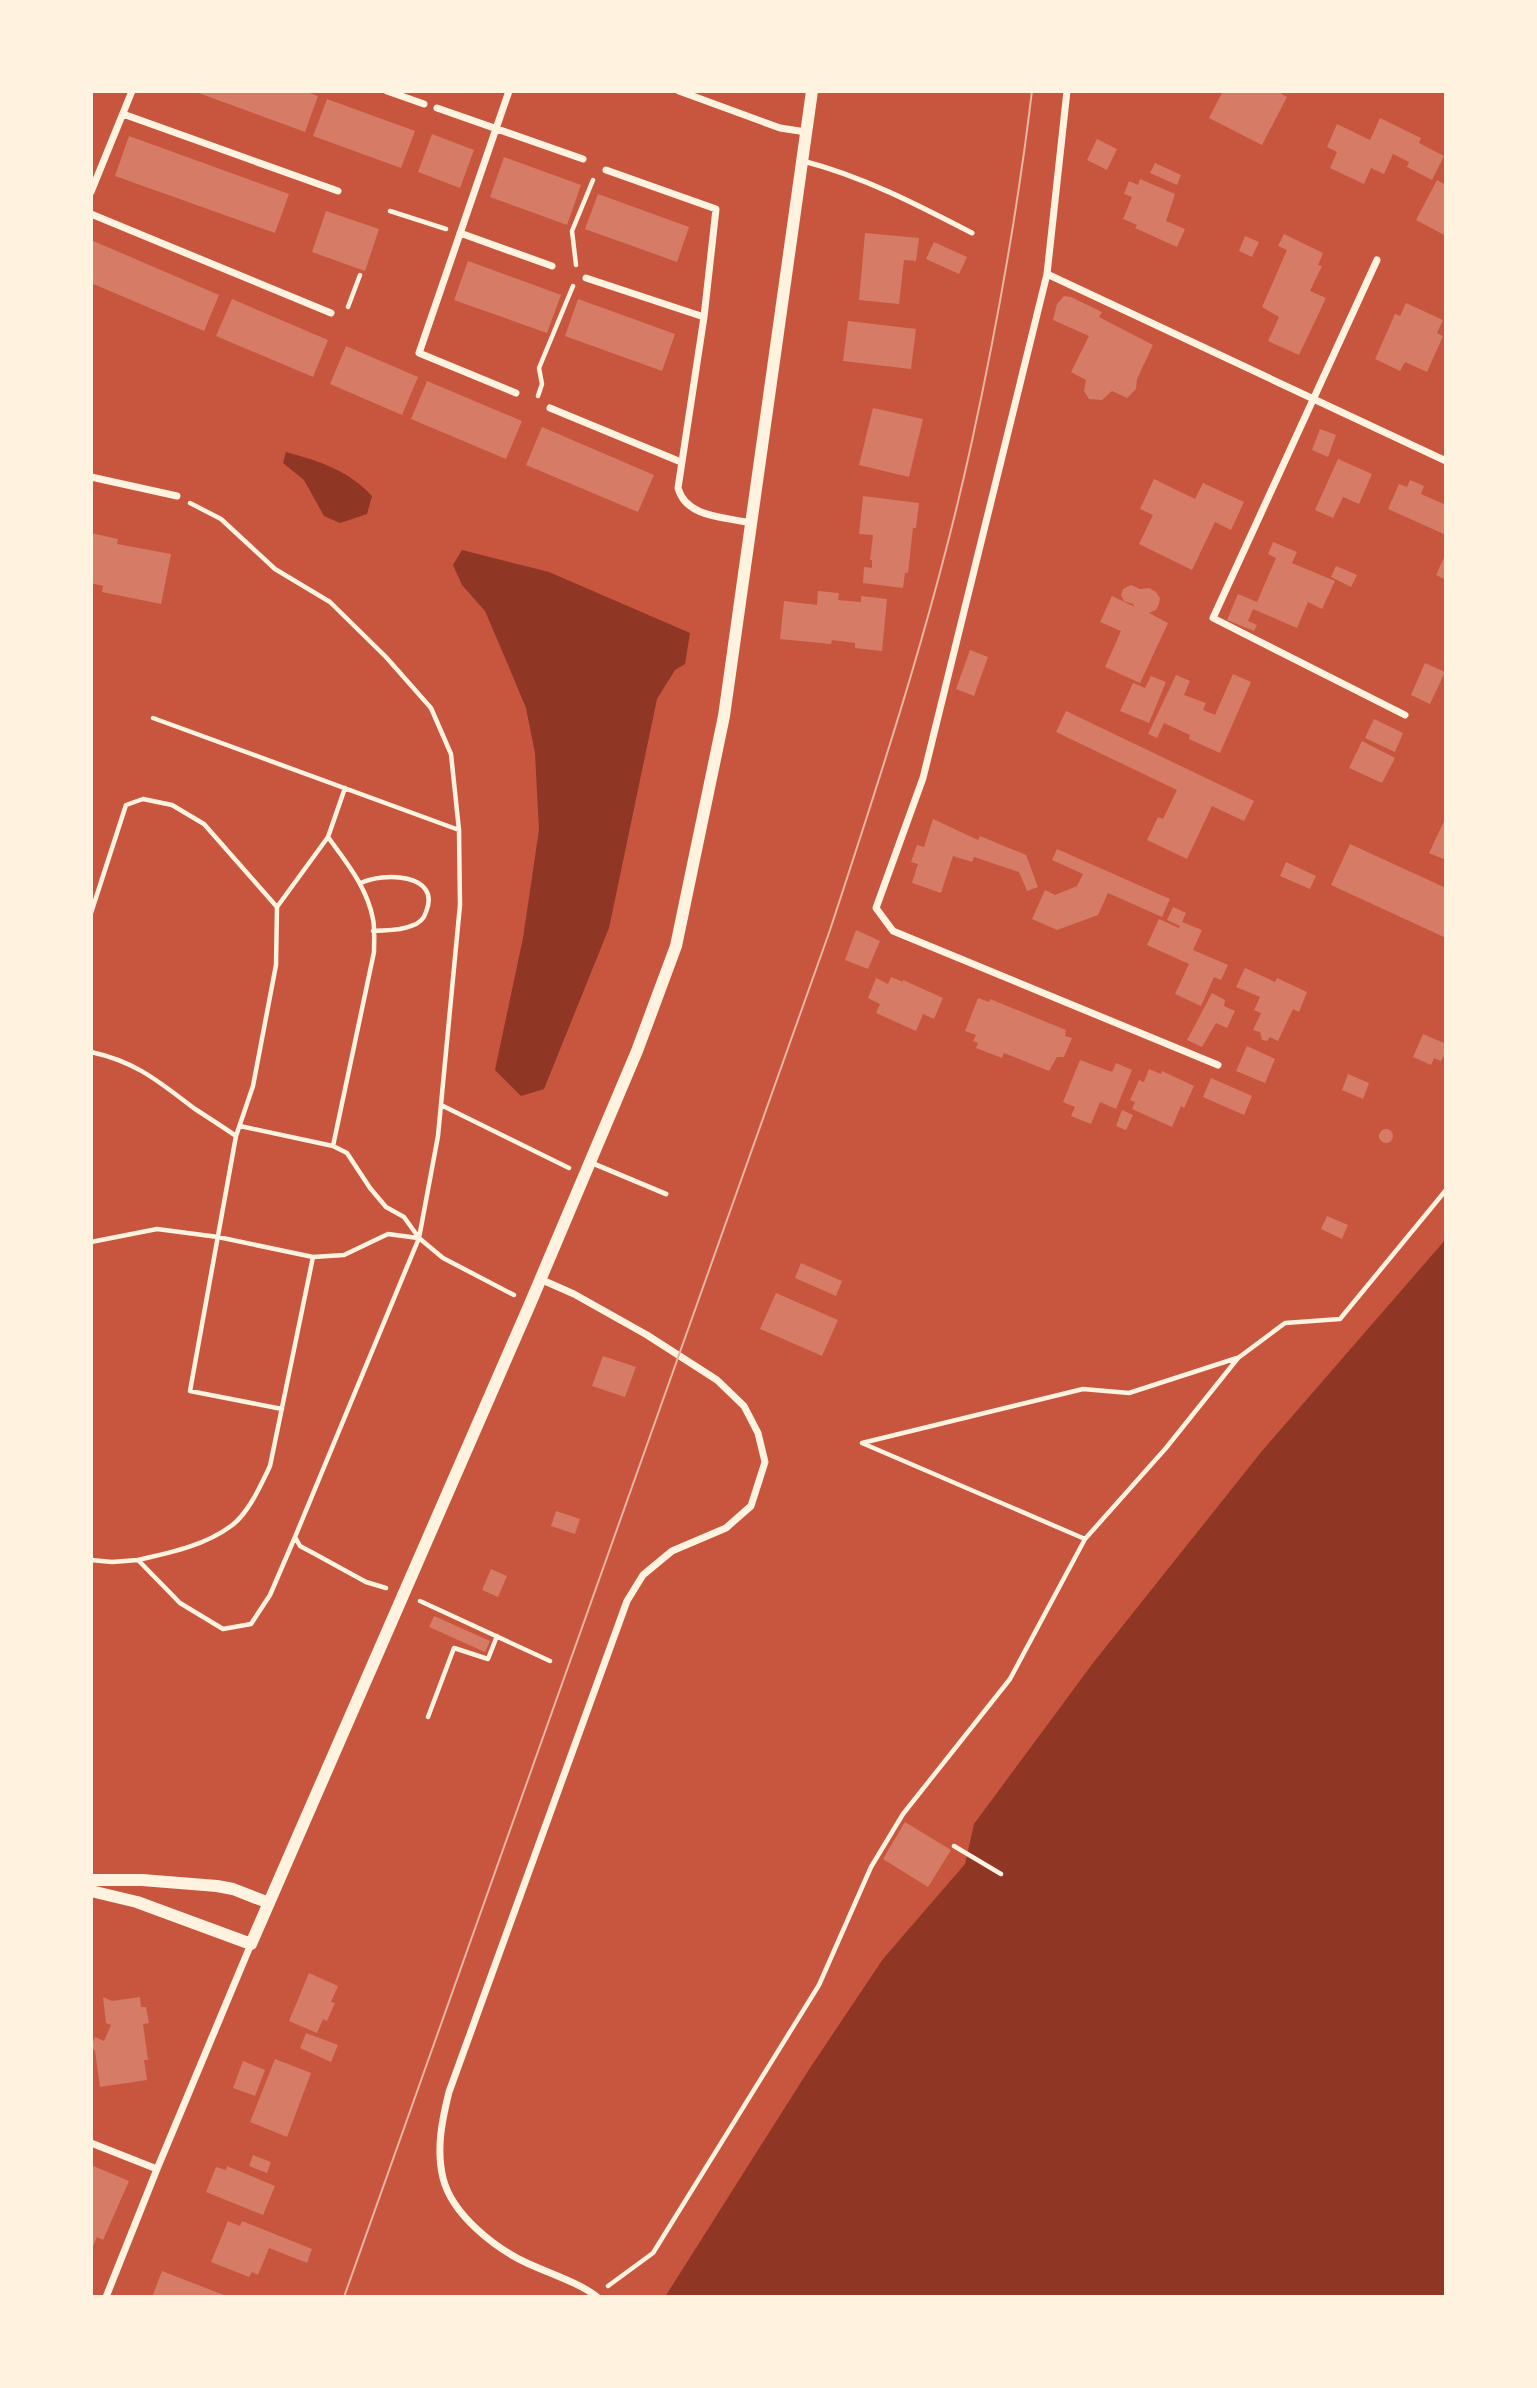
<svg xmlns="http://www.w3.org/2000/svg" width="1537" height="2388" font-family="Manrope,sans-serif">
  <rect width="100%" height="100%" fill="#c8553d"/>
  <path fill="#8f3625" d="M286,452C319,461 348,470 372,496L367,514L340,523L324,516L304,480L283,463Z
    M462,550L549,572L690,633L685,664L675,670L657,699L609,928L544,1089L521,1096L495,1070L523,938L539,830L535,753L526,708L503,653L485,611L462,585L453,565Z
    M1446,1239V2297H665L808,2071L883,1959L965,1864L974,1824L1093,1663L1262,1451Z"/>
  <path fill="#d67c66" d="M193,91H304L318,96L305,132Z
    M1223,91H1282L1281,94L1287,97L1262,145L1209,118Z
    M327,99L415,131L401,168L313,136Z
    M1380,118L1421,138L1419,143L1444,156L1432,180L1407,167L1409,162L1393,154L1384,174L1371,168L1364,184L1330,168L1337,152L1327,147L1337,124L1370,140Z
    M432,134L474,150L460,188L418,172Z
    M129,136L289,194L275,233L115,176Z
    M1097,139L1117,149L1107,170L1087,160Z
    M504,157L581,185L567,225L490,197Z
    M1155,163L1181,175L1177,185L1150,173Z
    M1140,179L1175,194L1166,221L1185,229L1177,247L1135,228L1137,225L1123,219L1132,197L1124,194L1129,181L1138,185Z
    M1437,180L1446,185V236L1416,220Z
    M598,194L689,227L677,262L585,229Z
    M326,211L379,229L365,271L312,252Z
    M865,233L919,238L916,261L904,260L899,304L859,300Z
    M1284,234L1323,253L1318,265L1322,266L1310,291L1326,298L1299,355L1268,341L1279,317L1262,307L1287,250L1278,246Z
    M1245,236L1259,242L1252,257L1239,251Z
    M91,240L219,295L204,331L91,283Z
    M934,242L967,257L959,274L926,259Z
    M468,261L561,295L547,333L454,300Z
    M1064,296L1071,297L1102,312L1099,317L1153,345L1137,379L1136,389L1127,398L1112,391L1102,400L1089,399L1084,391L1086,380L1071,372L1089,336L1053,320L1057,304Z
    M232,299L328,340L313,377L216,336Z
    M578,299L675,334L662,371L565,336Z
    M1406,303L1443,320L1437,333L1443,336L1427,372L1405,362L1400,371L1375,359L1395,314L1400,316Z
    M848,321L916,329L911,369L843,361Z
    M346,346L418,377L402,415L330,384Z
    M427,381L522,421L506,459L411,419Z
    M873,408L923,419L909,477L859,465Z
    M542,427L654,475L638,512L526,465Z
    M1320,429L1336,435L1328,457L1312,450Z
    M1338,459L1372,474L1359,504L1343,497L1333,518L1315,510Z
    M1154,479L1195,499L1203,483L1244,502L1231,530L1215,522L1192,570L1139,544L1153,515L1140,509Z
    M1410,480L1424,486L1421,494L1446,505V535L1388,509L1399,484L1407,487Z
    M863,496L919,503L916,528H913L908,573H905L903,588L863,583L864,567L872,568V560H870L873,535L859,534Z
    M91,533L118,539L117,544L171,554L161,604L102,592L103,586L91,583Z
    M1273,542L1297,552L1292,563L1335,581L1322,609L1308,602L1297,628L1253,609L1248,621L1257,625L1254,631L1227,620L1238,594L1257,602L1276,558L1268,554Z
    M1446,553V580L1436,575Z
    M1336,566L1357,575L1351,587L1331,577Z
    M1131,585L1140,589L1149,588L1156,592L1160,598L1159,604L1156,610L1149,613L1168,623L1140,683L1105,667L1121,631L1100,622L1112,596L1135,607L1133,604L1124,601L1121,595L1123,589Z
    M818,591L839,593L838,600L861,602V596L887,599L882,651L855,648V643L832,640L831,644L780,639L784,601L817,605Z
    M970,650L988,657L974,696L956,689Z
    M1425,663L1445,672L1430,704L1411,695Z
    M1233,674L1251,682L1220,753L1189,739L1190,735L1164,723L1157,738L1148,734L1176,675L1190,681L1184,695L1206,703L1203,710L1215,715Z
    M1151,676L1166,682L1149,723L1120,711L1133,683L1145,688Z
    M1066,711L1254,801L1244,821L1212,806L1187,859L1147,840L1158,817L1163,819L1177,790L1056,732Z
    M1374,719L1403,733L1395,752L1365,738Z
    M1362,741L1395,758L1382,783L1349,768Z
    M1446,817V860L1429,853Z
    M933,819L978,840L980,836L1026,855L1038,887L1027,891L1019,872L974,857L972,862L953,856L941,893L912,883L918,864L911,862L917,845L924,847Z
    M1350,844L1446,888V938L1331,885Z
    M1057,849L1170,899L1162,917L1108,893L1098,915L1057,930L1032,919L1045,890L1055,895L1077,886L1083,874L1052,860Z
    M1286,862L1316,876L1310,889L1280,876Z
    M1173,907L1186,913L1182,922L1202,930L1193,950L1228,965L1221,980L1214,977L1201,1006L1175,994L1189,964L1147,945L1159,919L1179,928L1180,926L1167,920Z
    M856,930L880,941L868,969L845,960Z
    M1245,968L1275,982L1277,978L1307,992L1299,1012L1293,1009L1278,1041L1270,1037L1267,1041L1262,1040L1260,1032L1253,1030L1261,1013L1254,1010L1260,997L1236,987Z
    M891,977L903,982V980L943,998L934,1019L923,1014L916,1031L876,1013L880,1004L868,998L876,978L888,984Z
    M1212,993L1225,1000L1224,1006L1235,1011L1227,1028L1216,1023L1202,1047L1187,1040Z
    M978,998L989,1002L990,999L1066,1030L1065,1036L1072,1038L1064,1057H1057L1049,1071L1004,1053L1002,1058L976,1048L978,1043L973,1041L976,1035L965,1031Z
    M1423,1034L1446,1044V1052L1441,1061L1434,1058L1431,1065L1413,1057Z
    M1247,1046L1275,1059L1265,1083L1236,1071Z
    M1080,1060L1112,1072L1116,1063L1132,1070L1116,1109L1100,1102L1091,1124L1071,1116L1075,1107L1063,1102Z
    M1149,1069L1161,1074L1162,1071L1194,1086L1184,1108L1181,1106L1172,1127L1132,1109L1135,1102L1130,1100L1139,1080L1144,1082Z
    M1348,1074L1369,1083L1363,1099L1342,1090Z
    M1211,1078L1252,1096L1244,1115L1203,1097Z
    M1122,1110L1133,1115L1126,1130L1116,1126Z
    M1379 1136a7 7 0 1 1 14 0a7 7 0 1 1-14 0Z
    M1327,1216L1348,1225L1342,1239L1321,1229Z
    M801,1263L842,1281L836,1296L795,1278Z
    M776,1293L838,1320L822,1356L760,1329Z
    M603,1356L636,1367L625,1397L592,1386Z
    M556,1511L580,1519L575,1534L551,1526Z
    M491,1569L507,1576L498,1597L482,1590Z
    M434,1616L490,1641L485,1652L429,1627Z
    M905,1822L951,1850L928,1887L883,1859Z
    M309,1973L338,1986L331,2002L335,2003L327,2021L323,2019L317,2033L289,2021Z
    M103,1997L112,2001L140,1997L141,2007H146L149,2023L143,2024L148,2060H144L147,2080L100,2087L95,2051L91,2047L95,2037L104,2041L111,2025L106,2023Z
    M306,2033L338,2045L331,2062L300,2048Z
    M275,2059L311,2073L287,2137L250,2122Z
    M243,2061L265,2070L255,2096L233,2088Z
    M253,2155L271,2162L267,2173L249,2166Z
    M91,2165L129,2181L103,2240L97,2237L91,2251Z
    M227,2166L275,2186L263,2215L206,2192L216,2167L226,2170Z
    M228,2221L240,2226L242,2221L312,2249L307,2263L269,2248L258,2275L252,2272L249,2277L211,2262Z
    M162,2271L229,2297H152Z"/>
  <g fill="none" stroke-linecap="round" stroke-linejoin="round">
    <path stroke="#fff3e0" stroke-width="4.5" d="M390,211L446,229
      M576,265L572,231L593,180
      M348,307L360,275
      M538,396L542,384L539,368L573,286
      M190,503L221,519L275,569L330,602L386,657L431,708L451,754L459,830L460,905L438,1136L419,1238L295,1537L300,1546L315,1554L366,1582L386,1588
      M153,718L459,830
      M328,837C346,862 367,887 373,919C375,929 374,942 374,952L333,1146
      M361,883C382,872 442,873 426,912C424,919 418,924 411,926C400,931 386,930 373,931
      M277,907L328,837L345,788
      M91,913L126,805L143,799L172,805L204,824L277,907L276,965L253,1086L236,1136L190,1391L282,1409
      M91,1052C137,1062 159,1082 195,1109C209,1118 223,1127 236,1136
      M441,1105L569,1168
      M240,1126L333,1146L347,1153L370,1188L386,1207L404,1217L419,1238L443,1258L514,1295
      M91,1242L157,1229L218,1237L313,1257L270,1466C261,1485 248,1514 231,1526C204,1546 169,1553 138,1560
      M313,1257L344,1255L388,1234L418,1238
      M862,1443L1083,1389L1129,1393L1237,1358
      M862,1443L1085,1539
      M91,1560L112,1562L138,1560L180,1603L223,1629L251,1624L270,1595L295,1537
      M420,1601L550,1661
      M428,1717L454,1648L488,1659L497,1636
      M954,1846L1001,1874
      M608,2286L653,2253L819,1985L871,1867L903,1814L1010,1679L1085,1539L1166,1448L1238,1358L1285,1323L1340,1319L1446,1190"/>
    <path stroke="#fff3e0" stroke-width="5" d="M803,161C862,176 918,205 972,233
      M592,1163L666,1194"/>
    <path stroke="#fff3e0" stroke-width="7" d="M387,91L424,104
      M509,91L419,353L516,393
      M679,91L780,128L806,132
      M1067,91L1047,274L923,778L876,908L893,931L1218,1065
      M437,108L583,159
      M123,114L338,191
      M606,170L716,209L704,317
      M91,192L132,91
      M91,214L331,313
      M460,233L552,266
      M1377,260L1213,618L1405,715
      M1047,274L1446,461
      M586,278L704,317L678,488C686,518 725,517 751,523
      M550,408L681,462
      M91,477L177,496
      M540,1279L574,1294L647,1335L717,1380L744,1406L758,1433L765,1462L751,1506L726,1528L672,1551L643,1575L627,1601L449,2092C442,2120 436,2149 443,2178C452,2215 496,2249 529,2264C549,2273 582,2284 597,2297
      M91,2143L157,2169
      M106,2297L157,2169L251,1944"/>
    <path stroke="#fff3e0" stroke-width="12" d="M91,1880H142L217,1886L233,1889L269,1903
      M91,1891L137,1902L251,1944L530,1304L637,1051L676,946L724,716L812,91"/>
    <path stroke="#e9b49f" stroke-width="2" d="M344,2297L830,930C883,769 936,607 972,441C997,326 1018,208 1032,91"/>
  </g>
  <rect width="1537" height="2388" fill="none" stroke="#fff3e0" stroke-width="186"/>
</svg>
